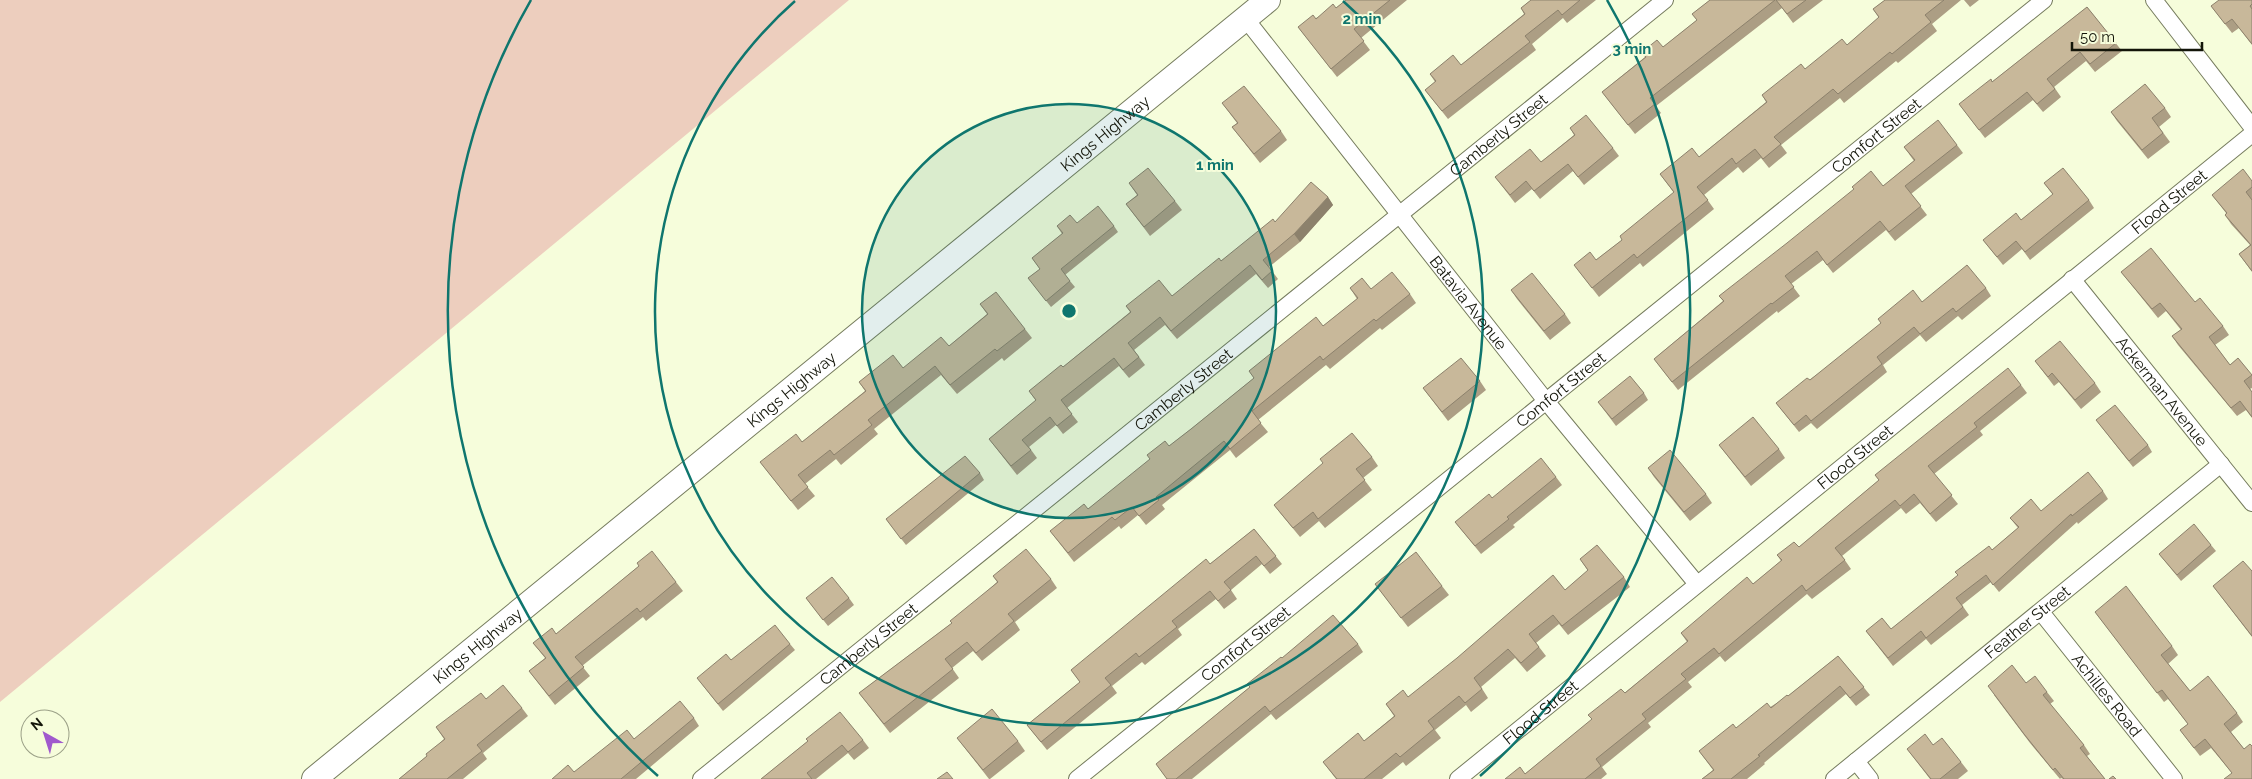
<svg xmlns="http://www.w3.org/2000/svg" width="2252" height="779" font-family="Raleway,sans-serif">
  <rect width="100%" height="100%" fill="#f6fddb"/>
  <path fill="#edcebe" d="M0,0H849L0,702Z"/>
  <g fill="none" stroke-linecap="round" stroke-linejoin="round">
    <defs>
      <g id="street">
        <path d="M2154,0L2252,127"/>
        <path id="s1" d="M1245,18L1546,401L1697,584"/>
        <path id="s2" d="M2072,279L2252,503"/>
        <path id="s3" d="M2041,612L2174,779"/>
        <path d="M1856,761L1870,779"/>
        <path id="s4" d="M701,779L1665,0"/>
        <path id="s5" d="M1077,779L2044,0"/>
        <path id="s6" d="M1458,779L2252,134"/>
        <path id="s7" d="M1834,779L2221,464"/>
      </g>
      <g id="secondary">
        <path id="s8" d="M314,779L1268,0"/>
      </g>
    </defs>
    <use href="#street" stroke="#767c5e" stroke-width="18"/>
    <use href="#secondary" stroke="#767c5e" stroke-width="26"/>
    <use href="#street" stroke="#fff" stroke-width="16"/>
    <use href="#secondary" stroke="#fff" stroke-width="24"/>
  </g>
  <path fill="#ac9e84" d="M1346,0H1407L1361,38L1370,50L1337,77L1298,27L1336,8Z
    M1531,0H1596L1567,23L1563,18L1532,44L1536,50L1448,119L1425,90L1435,82L1430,74L1461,65L1524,14L1521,8Z
    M1710,0H1823L1793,23L1782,8L1656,106L1661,113L1635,134L1602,92L1645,57L1642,52L1663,47L1697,20L1692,14Z
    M1885,0H1961L1932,24L1937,31L1898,63L1896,61L1844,103L1840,98L1781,145L1787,153L1769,168L1761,158L1743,173L1738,167L1704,195L1714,209L1643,267L1640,263L1599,297L1574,265L1596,260L1622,240L1674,193L1660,174L1699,157L1766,102L1762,95L1847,45L1879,18L1873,9Z
    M1964,0H1979L1970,7Z
    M2252,0V45L2239,28L2232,33L2211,6Z
    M2087,7L2122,51L2095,72L2086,61L2054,87L2061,97L2043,112L2033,100L1985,138L1959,104L1992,82Z
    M1222,103L1281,131L1287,140L1260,163L1232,127L1237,123Z
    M2165,108L2171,117L2159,127L2170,142L2148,159L2117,121L2111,112Z
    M1570,128L1613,148L1619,156L1584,185L1573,171L1540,199L1532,189L1515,203L1495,177L1541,162L1574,135Z
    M1957,145L1963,153L1911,194L1927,215L1895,241L1886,230L1833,273L1823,260L1791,284L1800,296L1778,313L1777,311L1678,390L1654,359L1723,301L1719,296L1883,186L1914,161L1904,147Z
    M2252,181V272L2239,254L2250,245L2231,224L2225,215L2226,213L2212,195Z
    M1129,183L1175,201L1182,210L1150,236L1126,204L1137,195Z
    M2044,183L2089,200L2094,208L2030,260L2022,249L2003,265L1983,240L2021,220L2053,195Z
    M1328,197L1333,205L1300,242L1269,267L1278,279L1268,288L1256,274L1177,339L1165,325L1134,350L1145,365L1129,378L1119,366L1067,408L1078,422L1063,434L1056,425L1029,447L1037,458L1017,475L989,439L1036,401L1029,391L1063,367L1130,312L1126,306L1172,296L1275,222Z
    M1077,223L1114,226L1118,232L1065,275L1075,287L1051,307L1028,278L1040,269L1032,258L1062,234L1057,226Z
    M2121,272L2195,302L2223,326L2229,335L2215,345L2230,365L2238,358L2252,376V388L2250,389L2252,392V418L2246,410L2237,416L2178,345L2172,336L2181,330L2166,311L2158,318Z
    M1350,288L1371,289L1410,294L1416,303L1382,330L1380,328L1330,369L1326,365L1258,420L1268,432L1236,458L1230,450L1162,505L1165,509L1146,525L1138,515L1121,529L1119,526L1074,562L1050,531L1088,509L1191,429L1254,378L1249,371L1323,326L1357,299Z
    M1986,288L1991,296L1962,320L1958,316L1926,342L1920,335L1883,365L1887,372L1817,429L1811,423L1799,432L1776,403L1922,302Z
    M1511,290L1565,314L1571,323L1550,340L1517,299Z
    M980,304L1025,329L1032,338L1004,361L1002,358L957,394L941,375L874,429L878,434L841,465L836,459L805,484L815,496L798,510L767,471L760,462L802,442L865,391L859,382L903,368L949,346L987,314Z
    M2035,361L2095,383L2101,392L2081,409L2059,382L2054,386Z
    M1480,381L1486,390L1448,421L1423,388Z
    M2021,385L2027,393L1980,431L1983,435L1934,474L1958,504L1936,522L1920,503L1906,514L1901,508L1842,556L1851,569L1812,599L1807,594L1725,662L1720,656L1688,682L1692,687L1648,723L1651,727L1602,767L1607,774L1601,779H1505L1525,774L1687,642L1681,633L1753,584L1781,561L1777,555L1799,547L1879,480L1875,475Z
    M1644,393L1648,400L1616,426L1598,402Z
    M2096,420L2148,445L2152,452L2133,467Z
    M1719,445L1779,449L1785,458L1751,486Z
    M1372,457L1378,466L1363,478L1372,490L1325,528L1319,521L1300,537L1281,514L1274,505Z
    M1648,468L1706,494L1712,503L1690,521L1654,477Z
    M980,473L984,480L906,545L886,519Z
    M1556,477L1562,485L1513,525L1515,527L1481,554L1455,522L1492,498Z
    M2103,491L2108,499L2078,524L2077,522L1999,592L1991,582L1962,605L1969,615L1931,645L1926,639L1893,666L1866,631L1891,629L1992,550L2018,528L2010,518L2041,511Z
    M1254,529L1282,564L1270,574L1262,564L1231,590L1237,599L1224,609L1216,599L1178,629L1182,635L1145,665L1142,662L1112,686L1117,693L1047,750L1027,725L1080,682L1071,670L1210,564Z
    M2211,545L2216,551L2181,581L2159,554Z
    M1580,559L1624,577L1630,587L1568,635L1559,624L1536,643L1546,656L1527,672L1515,658L1481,687L1488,698L1471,712L1466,705L1435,730L1441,738L1406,766L1403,762L1382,779H1336L1323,762L1364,741L1394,716L1386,704L1408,697L1565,590L1588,571Z
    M639,566L676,582L683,591L646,621L643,617L582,666L590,676L555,705L529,671L545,658L533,643L556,634Z
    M2252,571V637L2213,586Z
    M993,576L1051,579L1057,588L1015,622L1020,630L982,661L973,651L952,668L959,678L890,733L859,693L952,623L997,582Z
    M1375,584L1442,586L1449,595L1408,627Z
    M806,598H849L854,605L828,626Z
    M2095,612L2172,646L2178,655L2168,664L2190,691L2237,713L2243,722L2231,732L2244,749L2232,773L2211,748L2200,756L2180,730L2188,724L2168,699L2164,702Z
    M790,644L795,650L723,711L697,678L731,660Z
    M1358,644L1363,652L1276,720L1271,714L1192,779H1167L1156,764L1250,687L1282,658Z
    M1838,656L1870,695L1856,706L1846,694L1764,763L1765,764L1747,779H1702L1713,770L1699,751L1788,696Z
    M2026,683L2047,692L2054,701L2050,704L2084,745L2090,754L2087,756L2105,779H2063L2061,778L2060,779L2030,743L1994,695Z
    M486,699L522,708L528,716L483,753L487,759L463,779H399L427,756L444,739L436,727Z
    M694,718L699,726L636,779H552L574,772L634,739Z
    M957,738L1018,741L1025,751L990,779H989Z
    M863,740L869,748L854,760L848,753L816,779H761L808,741Z
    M1933,745L1961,762L1968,771L1958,779H1930L1907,749Z"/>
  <path fill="#8c816c" d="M1328,197L1333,205L1300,242L1294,234Z"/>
  <path fill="#c8b89a" stroke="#8c816c" d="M1346,0H1390L1354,29L1364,41L1331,69L1298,27L1313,15L1316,19L1333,4L1336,8Z
    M1531,0H1580L1562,15L1558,10L1525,36L1530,42L1442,111L1425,90L1436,81L1430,74L1453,55L1461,65L1525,14L1521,8Z
    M1710,0H1775L1650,98L1655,104L1628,125L1602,92L1646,57L1642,52L1657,40L1663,47L1697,20L1692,14Z
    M1776,0H1806L1787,14Z
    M1885,0H1944L1925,15L1931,22L1892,54L1890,52L1838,94L1833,89L1774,137L1781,144L1763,159L1755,149L1736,164L1732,158L1697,187L1708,200L1637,258L1634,254L1592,288L1574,265L1590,252L1596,260L1622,240L1620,236L1674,192L1660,174L1692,148L1699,157L1767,102L1762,95L1801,64L1805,69L1842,39L1847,45L1879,17L1873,9Z
    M2219,0H2252V4L2250,6L2252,9V44L2232,19L2225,24L2211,6Z
    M2087,7L2116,43L2090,64L2080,52L2047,79L2055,89L2037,104L2027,92L1979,130L1959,104L1991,79L1992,82Z
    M2145,84L2165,108L2152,118L2163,133L2142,150L2111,112Z
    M1244,86L1281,131L1254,154L1232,127L1238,123L1222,103Z
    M1586,115L1613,148L1578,177L1568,164L1534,191L1526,181L1510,195L1495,177L1530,149L1541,162L1575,135L1570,128Z
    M1938,120L1957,145L1905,186L1921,206L1889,232L1880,221L1827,265L1817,251L1785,276L1794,287L1772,304L1771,303L1672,382L1654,359L1724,301L1719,296L1787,243L1854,189L1852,187L1871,171L1883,186L1915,160L1904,147Z
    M1148,168L1175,201L1144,227L1126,204L1138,195L1129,183Z
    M2063,168L2089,200L2025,252L2016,241L1997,257L1983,240L2016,213L2021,220L2053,194L2044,183Z
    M2243,169L2252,181V187L2246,192L2252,200V271L2239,254L2251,245L2225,215L2227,213L2212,195Z
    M1311,182L1328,197L1294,234L1263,260L1272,271L1262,280L1250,265L1171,331L1160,317L1128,343L1139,357L1123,370L1114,358L1061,400L1072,414L1057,426L1050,417L1022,440L1031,450L1011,466L989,439L1036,400L1029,391L1061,365L1063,367L1131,312L1126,306L1159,280L1172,296L1219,258L1221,261L1273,219L1275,222Z
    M1098,206L1114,226L1061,269L1070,281L1046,301L1028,278L1040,269L1032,258L1063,233L1057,226L1070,215L1077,223Z
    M2151,248L2195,302L2200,298L2223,326L2209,337L2230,365L2238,358L2252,375L2244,381L2252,392V417L2240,401L2231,408L2172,336L2182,329L2160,303L2152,309L2121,272Z
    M1967,265L1986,288L1956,312L1953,308L1920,334L1914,327L1877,357L1882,364L1811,421L1806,415L1794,425L1776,403L1807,378L1810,380L1881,323L1878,319L1913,290L1922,302Z
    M1392,272L1410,294L1376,321L1374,319L1323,360L1320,356L1252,411L1261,423L1230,449L1224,441L1156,497L1159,500L1139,516L1132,507L1115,520L1112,517L1068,553L1050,531L1084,504L1088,509L1150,459L1147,455L1165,441L1169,446L1191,429L1254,378L1249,371L1316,317L1323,326L1358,298L1350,288L1362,278L1371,289Z
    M1532,273L1565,314L1544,331L1511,290Z
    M996,292L1025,329L997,351L995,349L950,385L935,366L868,420L872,425L834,455L830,450L798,475L808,487L791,501L760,462L796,434L802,442L866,391L859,382L893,355L903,368L941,337L949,346L988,314L980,304Z
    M2060,341L2095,383L2075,400L2052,373L2048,377L2035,361Z
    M1461,358L1480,381L1442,412L1423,388Z
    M2008,368L2021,385L1974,423L1977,427L1928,466L1952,495L1930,514L1914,494L1900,506L1895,500L1835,548L1845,560L1806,591L1802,585L1719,654L1714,648L1681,674L1686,679L1642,714L1646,719L1596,759L1601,766L1585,779H1505L1520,767L1525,774L1592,719L1588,715L1621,689L1625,693L1688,641L1681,633L1747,577L1753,584L1782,560L1777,555L1794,542L1799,547L1879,480L1875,475Z
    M1630,376L1644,393L1612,419L1598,402Z
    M2115,405L2148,445L2129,461L2096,420Z
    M1753,417L1779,449L1745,477L1719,445Z
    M1352,433L1372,457L1356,469L1365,480L1318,519L1313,512L1293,528L1274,505L1323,463L1320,459Z
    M1670,450L1706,494L1684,512L1648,468Z
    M965,456L980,473L901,539L886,519Z
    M1541,458L1556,477L1507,517L1509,519L1475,546L1455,522L1489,494L1492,498Z
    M2088,472L2103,491L2072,516L2071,514L1993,585L1986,575L1956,598L1963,607L1926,638L1921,631L1888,658L1866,631L1882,618L1891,629L1958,575L1955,572L1989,546L1992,550L2019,527L2010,518L2031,499L2041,511Z
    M2194,524L2211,545L2177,575L2159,554Z
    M1254,529L1276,556L1264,566L1256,556L1224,582L1231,590L1218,601L1210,591L1172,621L1177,627L1139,657L1136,653L1105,678L1111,685L1041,742L1027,725L1080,682L1071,670L1206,559L1210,564Z
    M1597,545L1624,577L1562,626L1553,615L1529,634L1539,647L1521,663L1508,649L1474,678L1482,689L1465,703L1459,696L1428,721L1434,729L1400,757L1396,753L1364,779H1337L1323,762L1358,733L1364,741L1395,716L1386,704L1403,690L1408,697L1457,658L1553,575L1565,590L1588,570L1580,559Z
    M1026,549L1051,579L1008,614L1014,621L976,653L967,642L945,659L953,669L884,724L859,693L952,623L950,621L998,582L993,576Z
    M652,551L676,582L640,612L637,608L575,657L584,667L549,696L529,671L546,658L533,643L552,628L556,634L639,566L637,563Z
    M1416,552L1442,586L1401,618L1375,584Z
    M2243,561L2252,571V636L2213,586Z
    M832,577L849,598L823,620L806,598Z
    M2126,586L2172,646L2161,655L2190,691L2208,676L2237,713L2224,724L2244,749L2250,744L2252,746V779H2224L2232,773L2205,739L2194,748L2180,730L2188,724L2162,690L2157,693L2095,612Z
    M1333,615L1358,644L1270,712L1265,706L1176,779H1167L1156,764L1250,687L1247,684L1281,657L1282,658Z
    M775,625L790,644L718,704L697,678L726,654L731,660Z
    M1838,656L1864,687L1850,698L1840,686L1758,755L1760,756L1731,779H1702L1714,770L1699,751L1733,724L1736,728L1767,703L1771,708L1787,695L1788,696Z
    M2012,665L2026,683L2035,676L2047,692L2043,695L2084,745L2080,748L2105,779H2064L2055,768L2053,770L2024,734L1988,686Z
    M503,685L522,708L477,745L482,751L447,779H399L427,756L426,754L445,739L436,727L481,693L486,699Z
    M680,701L694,718L621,779H552L568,765L574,772L627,730L634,739Z
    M992,709L1018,741L983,770L957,738Z
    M840,712L863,740L848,752L842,745L807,773L812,779H761L808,741L806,739Z
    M1925,734L1933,745L1942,738L1961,762L1940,779H1931L1907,749Z
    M947,772L953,779H937Z
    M2113,776L2116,779H2109Z"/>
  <circle cx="1069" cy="311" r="207" fill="#0f766e" fill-opacity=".12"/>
  <g fill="none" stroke="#0f766e" stroke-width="2.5">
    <circle cx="1069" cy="311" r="207"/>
    <path d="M1343 1A414 414 0 1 1 795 1"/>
    <path d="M658 776A621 621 0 0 1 531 0M1607 0A621 621 0 0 1 1480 776"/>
  </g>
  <g text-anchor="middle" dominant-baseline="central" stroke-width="4" stroke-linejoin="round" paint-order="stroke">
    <g font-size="16" fill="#131509" stroke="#f6fddb">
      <text stroke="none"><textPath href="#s8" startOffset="1021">Kings Highway</textPath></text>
      <text stroke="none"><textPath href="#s4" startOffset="1025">Camberly Street</textPath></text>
      <text stroke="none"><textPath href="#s5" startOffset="1026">Comfort Street</textPath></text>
      <text stroke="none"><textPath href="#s6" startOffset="916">Flood Street</textPath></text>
      <text stroke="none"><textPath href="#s1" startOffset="362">Batavia Avenue</textPath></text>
      <text stroke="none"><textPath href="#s8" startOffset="616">Kings Highway</textPath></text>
      <text stroke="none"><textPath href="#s4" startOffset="620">Camberly Street</textPath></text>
      <text stroke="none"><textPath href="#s5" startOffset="621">Comfort Street</textPath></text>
      <text stroke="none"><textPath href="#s2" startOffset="144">Ackerman Avenue</textPath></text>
      <text stroke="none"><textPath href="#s6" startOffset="511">Flood Street</textPath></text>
      <text stroke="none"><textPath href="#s7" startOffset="249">Feather Street</textPath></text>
      <text stroke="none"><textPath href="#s4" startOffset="215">Camberly Street</textPath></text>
      <text stroke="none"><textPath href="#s5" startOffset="216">Comfort Street</textPath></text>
      <text stroke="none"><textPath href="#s8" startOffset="211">Kings Highway</textPath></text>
      <text stroke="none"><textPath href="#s3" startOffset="106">Achilles Road</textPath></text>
      <text stroke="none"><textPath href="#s6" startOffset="106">Flood Street</textPath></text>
    </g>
  </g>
  <circle cx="1069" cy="311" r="8" fill="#0f766e" stroke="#f6fddb" stroke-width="2.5"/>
  <g font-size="15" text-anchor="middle" font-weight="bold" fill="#0f766e" stroke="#f6fddb" stroke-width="4" stroke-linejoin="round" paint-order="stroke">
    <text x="1362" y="24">2 min</text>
    <text x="1632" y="54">3 min</text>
    <text x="1215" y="170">1 min</text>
  </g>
  <g transform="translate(45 734) rotate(321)"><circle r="24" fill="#f6fddb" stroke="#9ba087"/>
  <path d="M0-4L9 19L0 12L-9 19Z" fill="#a059cd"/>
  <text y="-8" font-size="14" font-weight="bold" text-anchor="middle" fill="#131509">N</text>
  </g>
  <path d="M2072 42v8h130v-8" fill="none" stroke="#131509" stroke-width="2.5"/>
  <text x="2080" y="42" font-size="15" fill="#131509" stroke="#f6fddb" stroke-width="4" paint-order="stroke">50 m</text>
</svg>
